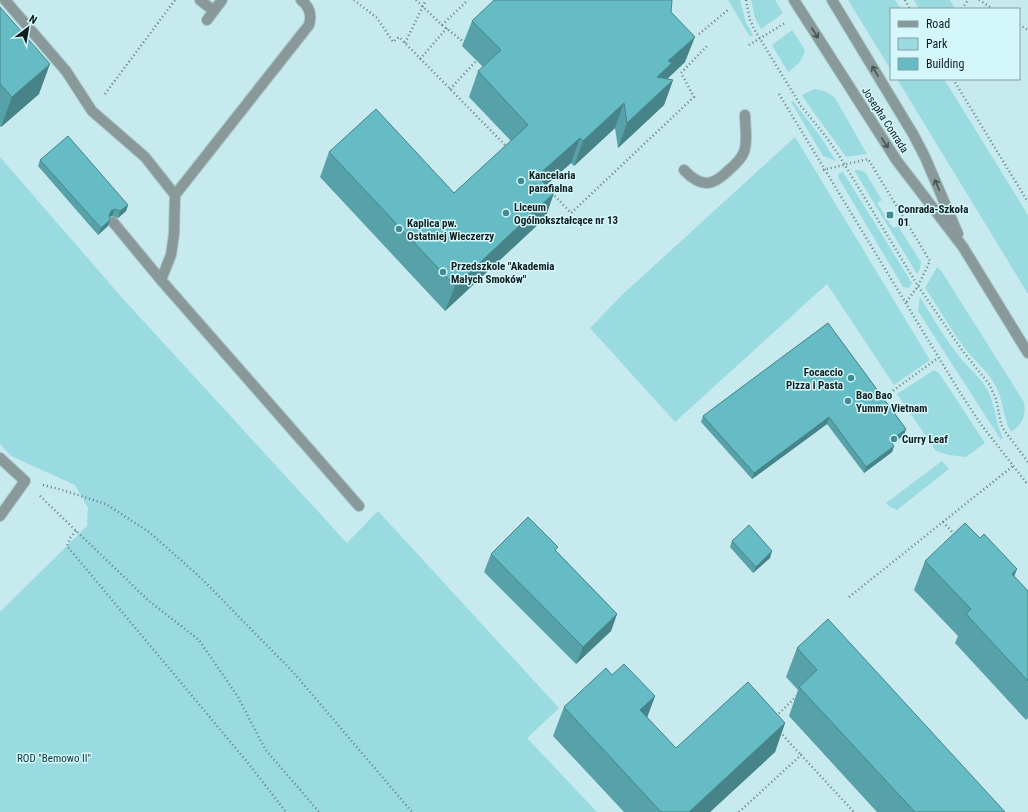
<svg xmlns="http://www.w3.org/2000/svg" width="1028" height="812" font-family="'Roboto Condensed',sans-serif">
  <rect width="100%" height="100%" fill="#c7eaee"/>
  <path fill="#9adbe1" d="M728,0H740L746,23L753,35L750,37Z
    M751,0H775L783,13L761,29L755,18Z
    M848,0H895L901,9H891V70Z
    M914,0H950L955,9H919Z
    M792,30L805,50C802,61 797,66 788,72L772,45Z
    M897,79H944L1028,215V294Z
    M814,89C823,90 828,92 835,98L867,154L846,157C832,136 816,117 802,95Z
    M793,101L820,136L836,161L823,156L791,102Z
    M795,137L930,360L894,385L827,284L675,422L590,328L622,295Z
    M0,157L124,300L347,543L378,511L559,708L527,738L597,812H0V610L1,611L87,526L88,508L75,485L11,456L0,444Z
    M854,170H859L865,172L882,200L877,203L893,228L898,226L921,262L920,269L917,274Z
    M843,172L912,283L909,288L903,287L838,177L839,173Z
    M937,267L942,272L1024,402C1026,416 1023,424 1011,432C1002,417 1004,399 994,383C986,370 975,361 966,350C951,330 939,308 925,288Z
    M920,297C932,316 944,338 959,356C968,368 981,377 988,391C996,406 995,423 1003,438L1001,440L918,311Z
    M934,370L939,373L985,443L966,457L949,455L936,451L897,394Z
    M942,461L949,469L897,510L890,507L886,503Z"/>
  <g fill="none" stroke-linecap="round" stroke-linejoin="round">
    <defs>
      <path id="minor" d="M5,0L66,71L92,111L145,157L175,195
        M200,0L214,11
        M301,0C310,7 312,15 309,25L175,195L174,234L171,255L161,280L359,506
        M794,0L897,161L963,247L1028,353
        M832,0L913,134L925,157L958,234
        M207,20L222,0
        M684,170C702,189 713,186 730,169C736,164 741,159 744,152C748,141 745,127 745,115
        M113,222L161,280
        M0,458L25,481L0,516"/>
    </defs>
    <use href="#minor" stroke="#a6c5c9" stroke-width="12"/>
    <path stroke="#687f82" stroke-width="2.5" stroke-dasharray="1 3" stroke-linecap="butt" d="M354,0L377,18L393,42L399,37L405,43L507,147
      M416,0L442,25L465,43
      M746,0L750,20L754,29L801,106L827,138L840,157L918,286L962,350L989,384L996,399L1001,424L1004,430L1028,462
      M905,0L910,9
      M979,0L993,9
      M962,9L968,0
      M442,25L468,0
      M1019,25L1028,30
      M699,34L729,9
      M405,43L426,0
      M749,45L785,23
      M420,59L447,28
      M953,79L1028,202
      M450,89L478,59
      M105,94L175,0
      M779,94L959,391L980,423L1028,485
      M823,170L868,159L930,261L918,286L905,304
      M552,193L571,213L694,97L681,73L708,45
      M880,400L938,358
      M43,485L59,489L106,504L149,532L201,578L293,672L412,812
      M40,496L149,601L199,640L238,697L265,749L319,812
      M943,522L955,535
      M76,531L70,538L67,546L248,763L286,812
      M849,597L1013,466
      M776,716L797,696
      M780,732L801,755
      M739,812L801,755L854,812"/>
    <use href="#minor" stroke="#899899" stroke-width="10"/>
  </g>
  <path fill="#57a2a9" d="M0,7L39,94L1,127L0,126Z
    M671,12L685,62L667,79L673,80L664,105L618,148L615,128L574,166L571,163L546,185L554,193L545,218L445,311L320,177L329,152L454,193L511,141L469,97L478,71L483,67L462,46L472,21Z
    M40,160L128,205L126,211L118,218L112,216L109,217L108,226L98,235L38,166Z
    M828,323L906,429L904,435L892,444L894,446L892,452L864,473L827,424L752,479L701,422L703,416Z
    M732,541L770,558L753,573L730,547Z
    M556,551L617,614L611,631L576,664L484,572L491,554Z
    M925,561L1014,576L1028,591V718L1026,720L955,643L958,636L914,590Z
    M797,648L1005,812H877L789,716L798,690L786,677Z
    M612,675L655,696L647,717L676,748L785,723L775,752L710,812H624L553,736L564,707Z"/>
  <path fill="#47848a" d="M695,37L685,62L665,81L657,77L668,61Z
    M50,64L39,94L1,127L12,97Z
    M673,80L664,105L618,148L627,123Z
    M624,103L615,128L574,166L583,141Z
    M580,138L571,163L528,201L537,176Z
    M554,193L545,218L445,311L455,286Z
    M128,205L126,211L118,218L120,211Z
    M115,209L112,216L109,217L111,211Z
    M110,220L108,226L98,235L101,228Z
    M829,417L827,424L752,479L754,473Z
    M906,429L904,435L888,447L890,441Z
    M894,446L892,452L864,473L866,467Z
    M772,551L770,558L753,573L756,567Z
    M1017,569L1006,598L1012,574Z
    M617,614L611,631L576,664L583,647Z
    M655,696L644,726L640,710Z
    M785,723L775,752L710,812H689Z"/>
  <path fill="#65bcc5" stroke="#47848a" d="M494,0H672L671,12L695,37L668,61L672,63L657,77L673,80L627,123L624,103L583,141L580,138L537,176L554,193L455,286L329,152L376,109L454,193L528,125L478,71L501,50L472,21Z
    M0,7L50,64L12,97L0,84Z
    M68,136L128,205L120,211L115,209L111,211L109,216L110,220L101,228L40,160Z
    M828,323L906,429L890,441L894,446L866,467L829,417L754,473L703,416Z
    M528,517L558,547L555,550L617,614L583,647L491,554Z
    M965,523L980,538L984,534L1017,569L1012,574L1028,591V681L966,614L971,609L925,561Z
    M749,525L772,551L756,567L732,541Z
    M828,619L1005,812H915L799,687L817,670L797,648Z
    M624,664L655,696L640,710L676,748L748,682L785,723L689,812H661L564,707L606,668L612,675Z"/>
  <defs><path id="oneway-shaft" d="M-6 0H5M1.5-3L5.5 0L1.5 3" fill="none" stroke-width="1.6" stroke-linecap="round" stroke-linejoin="round"/></defs>
  <g stroke="#465455">
    <use href="#oneway-shaft" transform="translate(815 33) rotate(58)"/>
    <use href="#oneway-shaft" transform="translate(875 71) rotate(-121)"/>
    <use href="#oneway-shaft" transform="translate(885 143) rotate(57)"/>
    <use href="#oneway-shaft" transform="translate(937 185) rotate(-113)"/>
  </g>
  <g fill="#438a91" stroke="#d4f7fb" stroke-width="1.5">
    <circle cx="521" cy="181" r="4"/>
    <circle cx="506" cy="213" r="4"/>
    <rect x="886" y="211" width="8" height="8" rx="2"/>
    <circle cx="399" cy="229" r="4"/>
    <circle cx="443" cy="272" r="4"/>
    <circle cx="851" cy="378" r="4"/>
    <circle cx="848" cy="401" r="4"/>
    <circle cx="894" cy="439" r="4"/>
  </g>
  <g text-anchor="middle" dominant-baseline="central" stroke-width="3" stroke-linejoin="round" paint-order="stroke">
    <g font-size="11" fill="#101d1e" stroke="#d4f7fb">
      <text transform="translate(885 120) rotate(57)">Josepha Conrada</text>
    </g>
    <g font-size="11" font-weight="bold" fill="#101d1e" stroke="#d4f7fb" text-anchor="start">
      <text x="529" y="175">Kancelaria<tspan x="529" dy="13">parafialna</tspan></text>
      <text x="514" y="207">Liceum<tspan x="514" dy="13">Ogólnokształcące nr 13</tspan></text>
      <text x="898" y="209">Conrada-Szkoła<tspan x="898" dy="13">01</tspan></text>
      <text x="407" y="223">Kaplica pw.<tspan x="407" dy="13">Ostatniej Wieczerzy</tspan></text>
      <text x="451" y="266">Przedszkole "Akademia<tspan x="451" dy="13">Małych Smoków"</tspan></text>
      <text x="843" y="372" text-anchor="end">Focaccio<tspan x="843" dy="13">Pizza i Pasta</tspan></text>
      <text x="856" y="395">Bao Bao<tspan x="856" dy="13">Yummy Vietnam</tspan></text>
      <text x="902" y="439">Curry Leaf</text>
    </g>
    <g font-size="11" fill="#0a363a" stroke="#d4f7fb">
      <text x="54" y="758">ROD "Bemowo II"</text>
    </g>
  </g>
  <rect x="890" y="8" width="130" height="72" fill="#d4f7fb" stroke="#86a0a3"/>
  <rect x="898" y="21" width="20" height="6" fill="#899899" stroke="#86a0a3"/>
  <text x="926" y="28" font-size="12" fill="#101d1e">Road</text>
  <rect x="898" y="38" width="20" height="12" fill="#9adbe1" stroke="#86a0a3"/>
  <text x="926" y="48" font-size="12" fill="#101d1e">Park</text>
  <rect x="898" y="58" width="20" height="12" fill="#65bcc5" stroke="#86a0a3"/>
  <text x="926" y="68" font-size="12" fill="#101d1e">Building</text>
  <g transform="translate(28 28) rotate(31)" stroke="#d4f7fb" stroke-width="3" paint-order="stroke">
  <path d="M0-3L7 15L0 10L-7 15Z" fill="#101d1e"/>
  <text y="-6" font-size="11" font-weight="bold" text-anchor="middle" fill="#101d1e">N</text>
  </g>
</svg>
